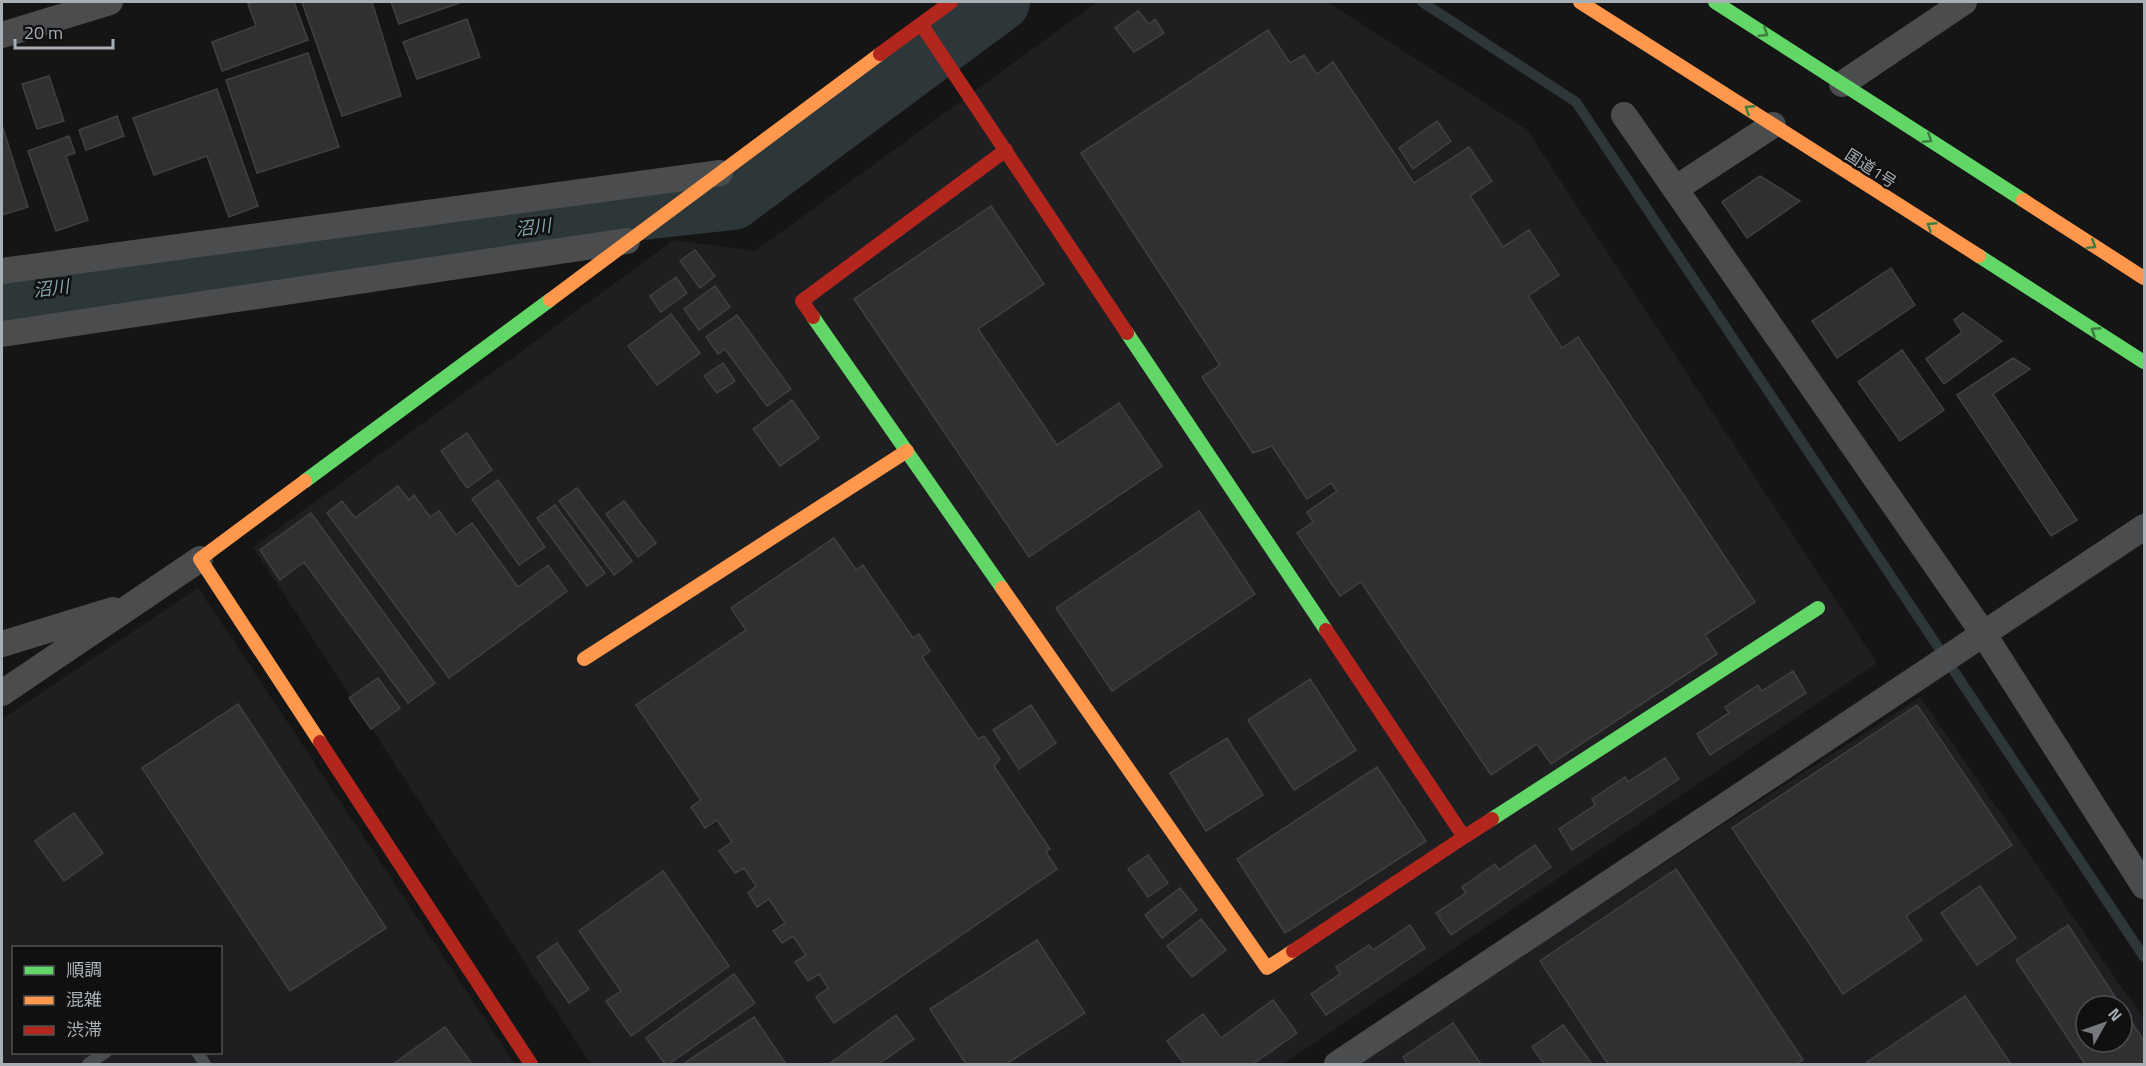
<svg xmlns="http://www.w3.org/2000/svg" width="2146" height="1066" font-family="'Titillium Web','Noto Sans JP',sans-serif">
  <rect width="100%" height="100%" fill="#151516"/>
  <path fill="#1f1f21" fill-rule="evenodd" d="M1097,2H1327L1527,130L1877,663L1283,1064H591L253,547L674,240L755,251Z
    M198,588L515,1064H2V719ZM14,948H220V1052H14Z
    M1920,697L2144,1019V1064H1354ZM2086,1006H2122V1042H2086Z"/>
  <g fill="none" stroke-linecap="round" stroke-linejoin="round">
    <path stroke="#2d373a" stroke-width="10" d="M1422,2L1576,102L2144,957"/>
    <path stroke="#2d373a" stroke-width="58" d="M2,294L650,210L733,201L1001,2"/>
  </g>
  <path fill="#303031" stroke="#3e4042" stroke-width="1.5" d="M255,2H294L308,40L222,71L212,42L256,26L248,4Z
    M302,2H372L401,96L342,116Z
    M391,2H462L399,24Z
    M1138,11L1149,24L1155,19L1164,33L1134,52L1115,28Z
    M467,19L480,57L417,79L403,42Z
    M1268,30L1290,63L1304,55L1317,74L1333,62L1414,183L1469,147L1492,181L1470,196L1503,247L1529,230L1559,275L1528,296L1562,348L1578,337L1755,602L1705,635L1717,654L1551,764L1537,744L1491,775L1361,582L1340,596L1297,533L1313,522L1307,512L1337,491L1331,483L1307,499L1272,446L1253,453L1202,377L1220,365L1081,153Z
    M308,53L339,147L257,173L226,80Z
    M49,76L64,121L37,129L22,84Z
    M217,89L258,206L229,217L207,156L154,175L133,118Z
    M117,116L124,136L86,150L79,130Z
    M1437,121L1451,141L1413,169L1399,148Z
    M2,125L28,207L2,215Z
    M69,136L75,153L66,156L88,220L56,231L28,151Z
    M1760,176L1800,201L1747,238L1722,202Z
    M991,206L1044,284L978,329L1057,445L1119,403L1162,466L1029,557L854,299Z
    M695,250L715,276L700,288L680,261Z
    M1891,268L1915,305L1837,358L1812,321Z
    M676,277L687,293L661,312L650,296Z
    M715,286L730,307L699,330L684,309Z
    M1963,313L2002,341L1944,384L1926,359L1962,332L1954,320Z
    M671,314L700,353L657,385L628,346Z
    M737,315L791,389L767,406L725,349L718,354L706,337Z
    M1902,350L1944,410L1900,441L1858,382Z
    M2013,358L2030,369L1993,394L2077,520L2051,536L1957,395Z
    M723,363L735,381L717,393L704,376Z
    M792,400L819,438L780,466L753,429Z
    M467,433L492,470L467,488L441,451Z
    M498,480L545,547L519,565L472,499Z
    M398,486L409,500L414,495L430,517L439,511L456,535L472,523L518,587L548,565L567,591L449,678L327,513L342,501L355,518Z
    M577,488L632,561L614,575L559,501Z
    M624,501L656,543L638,557L606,514Z
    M555,505L605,573L587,586L537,518Z
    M1199,511L1255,594L1112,691L1056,608Z
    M311,513L435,683L408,703L304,562L280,580L260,550Z
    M834,538L856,570L863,565L913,638L919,634L930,651L922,657L978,739L984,736L1000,759L994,766L1050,849L1046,852L1057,869L834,1023L816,997L828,988L819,974L808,981L795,962L806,955L793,936L782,943L773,931L785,923L769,899L757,907L748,893L756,886L744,868L735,873L719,851L732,842L717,820L705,828L691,807L701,800L636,705L746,630L731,608Z
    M1793,671L1806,693L1710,755L1697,734L1729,713L1725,707L1758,685L1762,691Z
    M378,678L400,708L371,729L349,698Z
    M1310,679L1356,750L1294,790L1248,720Z
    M238,704L386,928L290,991L142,768Z
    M1031,705L1056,743L1019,769L993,730Z
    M1917,705L2012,845L1906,916L1922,940L1843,994L1732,828Z
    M1227,738L1263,795L1206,831L1170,773Z
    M1665,758L1679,779L1572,850L1559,829L1595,805L1592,799L1625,777L1628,782Z
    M1377,767L1426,841L1285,933L1237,859Z
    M74,813L103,853L64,881L35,841Z
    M1535,845L1551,867L1451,935L1436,913L1466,893L1462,887L1495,864L1499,870Z
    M1148,855L1168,883L1148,897L1128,869Z
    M1676,869L1803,1060L1796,1064H1608L1540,961Z
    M663,871L729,966L631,1036L606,1001L621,991L579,931Z
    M1980,886L2016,938L1977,965L1941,913Z
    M1180,888L1197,910L1162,938L1145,915Z
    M1201,919L1226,950L1192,977L1167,946Z
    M1410,925L1425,948L1326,1015L1311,994L1340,974L1336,967L1369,945L1373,950Z
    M2068,925L2121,1006H2086V1042H2122V1007L2144,1041V1064H2085L2016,960Z
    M1037,940L1085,1013L1006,1064H966L930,1009Z
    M557,943L589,989L569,1003L537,957Z
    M734,974L755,1003L669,1064H665L646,1038Z
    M1965,996L2011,1064H1869L1867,1062Z
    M1273,1000L1297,1033L1253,1064H1184L1167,1041L1203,1014L1221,1038Z
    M896,1015L914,1039L879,1064H829Z
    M754,1017L786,1064H683Z
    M1453,1023L1481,1064H1407L1403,1057Z
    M1563,1025L1592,1064H1544L1532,1047Z
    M445,1027L472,1064H393Z"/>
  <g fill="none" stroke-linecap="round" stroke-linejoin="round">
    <path stroke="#4a4c4e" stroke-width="12" d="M197,1052L205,1064
      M88,1064L106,1052"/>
    <path stroke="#4a4c4e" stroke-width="26" d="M2,35L110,2
      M1842,84L1964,2
      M1624,115L1983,633L2144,886
      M1675,189L1773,125
      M2,271L720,173
      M2,334L627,241
      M2,644L113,610
      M2,693L200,559
      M1337,1064L2144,527"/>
    <path stroke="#63d668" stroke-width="14" d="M1715,2L2023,200
      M1979,256L2144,362
      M813,317L1002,588
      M1127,333L1326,630
      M305,481L550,300
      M1492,819L1818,608"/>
    <path stroke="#ff974d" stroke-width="14" d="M1580,2L1979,256
      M2023,200L2144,278
      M550,300L880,54
      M305,481L200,559L320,742
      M1002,588L1267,968L1293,951
      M584,659L907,451"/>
    <path stroke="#b3261e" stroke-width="14" d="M921,24L1127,333
      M880,54L951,2
      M813,317L802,301L1006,150
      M1326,630L1464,837L1492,819
      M320,742L531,1064
      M1293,951L1464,837"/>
  </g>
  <defs><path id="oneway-chevron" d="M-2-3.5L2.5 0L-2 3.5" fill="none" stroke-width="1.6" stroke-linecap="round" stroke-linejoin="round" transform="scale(1.5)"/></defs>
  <g stroke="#3e7d41">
    <use href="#oneway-chevron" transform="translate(1764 33) rotate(33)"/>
    <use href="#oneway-chevron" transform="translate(1749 109) rotate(-147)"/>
    <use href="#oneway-chevron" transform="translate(1928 139) rotate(33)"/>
    <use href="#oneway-chevron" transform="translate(1931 226) rotate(-147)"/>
    <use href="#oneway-chevron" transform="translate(2092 245) rotate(32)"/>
    <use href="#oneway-chevron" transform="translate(2095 331) rotate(-147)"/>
  </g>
  <g text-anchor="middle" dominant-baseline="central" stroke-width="5" stroke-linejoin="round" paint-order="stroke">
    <g font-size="16" fill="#a8afb5" stroke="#101011">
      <text transform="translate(1871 168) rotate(33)">国道1号</text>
    </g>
    <g font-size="18" font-style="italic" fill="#82a4ae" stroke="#101011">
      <text transform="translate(533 227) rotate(-7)">沼川</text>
      <text transform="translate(51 288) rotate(-7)">沼川</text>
    </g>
  </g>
  <rect width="2146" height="1066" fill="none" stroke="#a8afb5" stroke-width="6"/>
  <rect x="12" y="946" width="210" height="108" fill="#101011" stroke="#4d5053" stroke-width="1.5"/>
  <rect x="24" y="966" width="30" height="9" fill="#63d668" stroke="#4d5053" stroke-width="1.5"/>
  <text x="66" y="976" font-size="18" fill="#a8afb5">順調</text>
  <rect x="24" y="996" width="30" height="9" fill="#ff974d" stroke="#4d5053" stroke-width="1.5"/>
  <text x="66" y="1006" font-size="18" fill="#a8afb5">混雑</text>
  <rect x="24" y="1026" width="30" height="9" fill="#b3261e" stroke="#4d5053" stroke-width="1.5"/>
  <text x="66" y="1036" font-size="18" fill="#a8afb5">渋滞</text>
  <g transform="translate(2104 1024) rotate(50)"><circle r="28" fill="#101011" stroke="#4d5053" stroke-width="1.5"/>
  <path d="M0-4.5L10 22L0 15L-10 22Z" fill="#75797d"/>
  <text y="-9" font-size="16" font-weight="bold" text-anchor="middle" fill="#a8afb5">N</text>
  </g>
  <path d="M15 39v9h98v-9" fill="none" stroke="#a8afb5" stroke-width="3"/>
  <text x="24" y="39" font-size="18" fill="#a8afb5" stroke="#101011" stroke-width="4.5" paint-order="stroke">20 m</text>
</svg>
